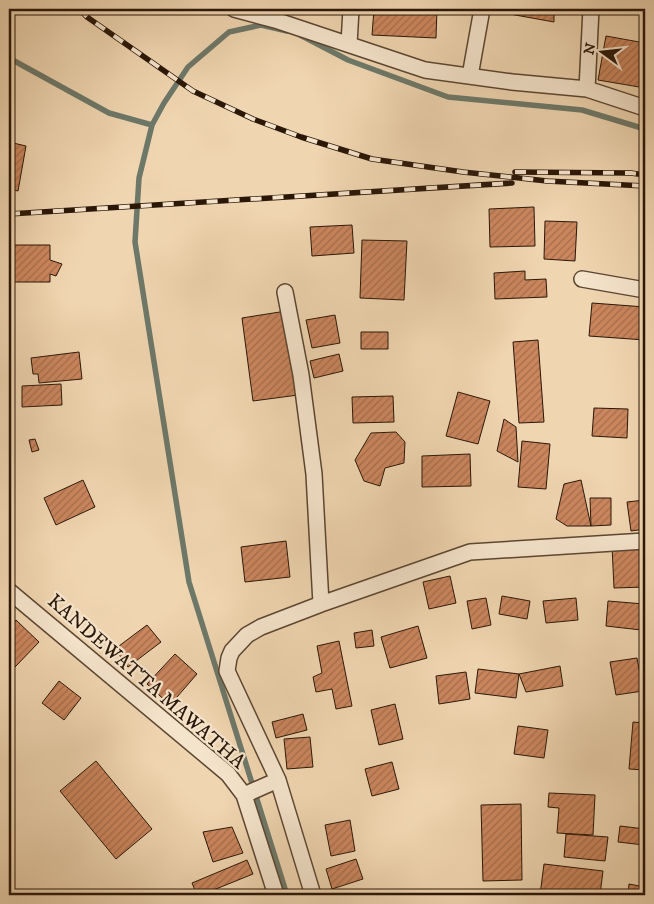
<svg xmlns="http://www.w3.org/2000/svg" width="654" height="904" font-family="'IM FELL DW Pica',serif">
  <defs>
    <pattern id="building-hatch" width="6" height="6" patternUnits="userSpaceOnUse" patternTransform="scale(1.25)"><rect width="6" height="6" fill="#cb865e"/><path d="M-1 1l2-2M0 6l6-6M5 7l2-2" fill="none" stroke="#a56d4c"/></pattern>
  </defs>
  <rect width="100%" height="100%" fill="#efd5b0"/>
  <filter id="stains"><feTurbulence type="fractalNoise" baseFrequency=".004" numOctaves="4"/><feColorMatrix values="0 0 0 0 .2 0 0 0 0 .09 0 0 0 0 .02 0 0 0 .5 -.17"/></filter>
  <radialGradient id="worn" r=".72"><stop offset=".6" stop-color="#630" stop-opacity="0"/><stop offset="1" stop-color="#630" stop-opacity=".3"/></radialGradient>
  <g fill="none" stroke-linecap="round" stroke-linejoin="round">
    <path stroke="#6d7869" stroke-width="5.5" d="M287,31L261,25L229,32L188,67L164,103L152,125L139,178L135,242L189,582L287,895
      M300,35L348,60L448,97L582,110L645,129
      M9,58L109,113L152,125"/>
  </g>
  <path fill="url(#building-hatch)" stroke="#2a1708" d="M374,9H437L436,38L372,35Z
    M493,9H554V22L493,11Z
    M606,36L645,43V88L598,80Z
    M9,142L26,146L18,191L9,189Z
    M534,207L535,246L490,247L489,209Z
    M545,221L577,222L575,261L544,259Z
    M352,225L354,253L312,256L310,227Z
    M362,240L407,241L404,300L360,298Z
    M9,245H50V260L62,264L56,276L50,274V282H9Z
    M525,271V280L546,279L547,297L495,299L494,273Z
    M592,303L645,307V340L589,336Z
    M286,311L298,395L253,401L242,318Z
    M335,315L340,343L312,348L306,320Z
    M361,332H388V349H361Z
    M538,340L544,422L519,423L513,342Z
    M79,352L82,379L39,383L38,374H33L31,358Z
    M339,354L343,371L314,378L310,361Z
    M61,384L62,405L22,407V386Z
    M458,392L490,401L478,444L446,436Z
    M393,396L394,422L353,423L352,397Z
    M594,408L628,409L627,438L592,436Z
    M504,419L516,427L518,462L497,451Z
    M396,432L405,442L404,463L385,468L380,486L364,481L355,460L371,433Z
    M35,439L39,450L32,452L29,440Z
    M522,441L550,444L546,489L518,487Z
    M470,454L471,486L422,487V456Z
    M83,480L95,507L56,525L44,498Z
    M581,480L591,526H567L556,519L564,484Z
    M590,498H611V525L591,526Z
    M645,500V529L631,531L627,502Z
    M9,508L14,516L9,520Z
    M286,541L290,577L245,582L241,547Z
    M645,545V587L614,588L612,546Z
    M450,576L456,603L429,609L423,582Z
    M502,596L530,601L527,619L499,614Z
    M486,598L491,625L472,629L467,601Z
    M576,598L578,620L546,623L543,601Z
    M608,601L644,604L641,630L606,626Z
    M16,620L39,642L15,667L9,661V628Z
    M147,625L161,642L128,667L115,649Z
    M418,626L427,658L390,668L381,637Z
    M372,630L374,646L356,648L354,633Z
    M339,641L352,706L336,709L332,689L316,692L313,677L322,673L317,646Z
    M175,654L197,674L170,705L147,684Z
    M637,658L643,691L616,695L610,662Z
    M560,666L563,686L526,692L519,674Z
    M478,669L519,674L516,698L475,693Z
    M466,672L470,699L439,704L436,676Z
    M59,681L81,698L64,720L42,703Z
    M395,704L403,739L379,745L371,710Z
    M303,714L307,730L276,738L272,722Z
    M633,722L645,723V770L629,769Z
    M518,726L548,730L544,758L514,754Z
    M310,737L313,767L287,769L284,739Z
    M96,761L152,829L116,859L60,791Z
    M392,762L399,789L372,796L365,769Z
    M549,793L595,795L593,835L557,833L559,808L548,807Z
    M521,804L522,880L483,881L481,805Z
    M350,820L355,851L331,856L325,825Z
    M620,826L645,829L644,845L618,842Z
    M232,827L243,853L213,862L203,832Z
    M566,834L608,837L605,861L564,857Z
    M356,859L363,879L332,889L326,869Z
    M247,860L253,874L201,895H197L192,883Z
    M544,864L603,871L600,895H540Z
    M629,884L645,887V895H628Z"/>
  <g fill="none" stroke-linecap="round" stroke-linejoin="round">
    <defs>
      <path id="street" d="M234,9L275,20L425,70L512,82L587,89L645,108
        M349,44L351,9
        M470,76L482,9
        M587,89L591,9
        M582,279L645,290
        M285,292L301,375L314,474L321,604
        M9,591L228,774L244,795L276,895
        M244,795L278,780
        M313,895L278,780L227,671L229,658L232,651L247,635L261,627L321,604L470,552L645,541"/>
    </defs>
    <use href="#street" stroke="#5b4632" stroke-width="18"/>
    <use href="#street" stroke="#f5e4cc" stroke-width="15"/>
    <defs>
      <path id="rail" d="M79,9L87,17L193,91L253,119L301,137L372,159L463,172L547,181L645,186
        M515,172L631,173L645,175
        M9,214L512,183"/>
    </defs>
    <use href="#rail" stroke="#2a1708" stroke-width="5.5"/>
    <use href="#rail" stroke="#f5e4cc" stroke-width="4" stroke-dasharray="11" stroke-linecap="butt"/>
  </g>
  <g text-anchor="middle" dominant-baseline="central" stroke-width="4.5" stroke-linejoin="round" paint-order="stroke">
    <g font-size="20" fill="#2a1708" stroke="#f5e4cc">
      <text transform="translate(146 682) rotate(41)">KANDEWATTA MAWATHA</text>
    </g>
  </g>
  <rect width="654" height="904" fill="none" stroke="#efd5b0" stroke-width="30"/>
  <rect x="10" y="10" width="634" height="884" fill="none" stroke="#2a1708" stroke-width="2.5"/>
  <rect x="15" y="15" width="624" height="874" fill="none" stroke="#2a1708"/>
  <g transform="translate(602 52) rotate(285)" stroke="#f5e4cc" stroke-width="4" paint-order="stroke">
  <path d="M0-4L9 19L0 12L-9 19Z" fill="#2a1708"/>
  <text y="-8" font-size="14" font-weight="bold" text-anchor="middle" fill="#2a1708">N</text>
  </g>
  <rect width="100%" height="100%" filter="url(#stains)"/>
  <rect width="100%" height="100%" fill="url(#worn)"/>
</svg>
